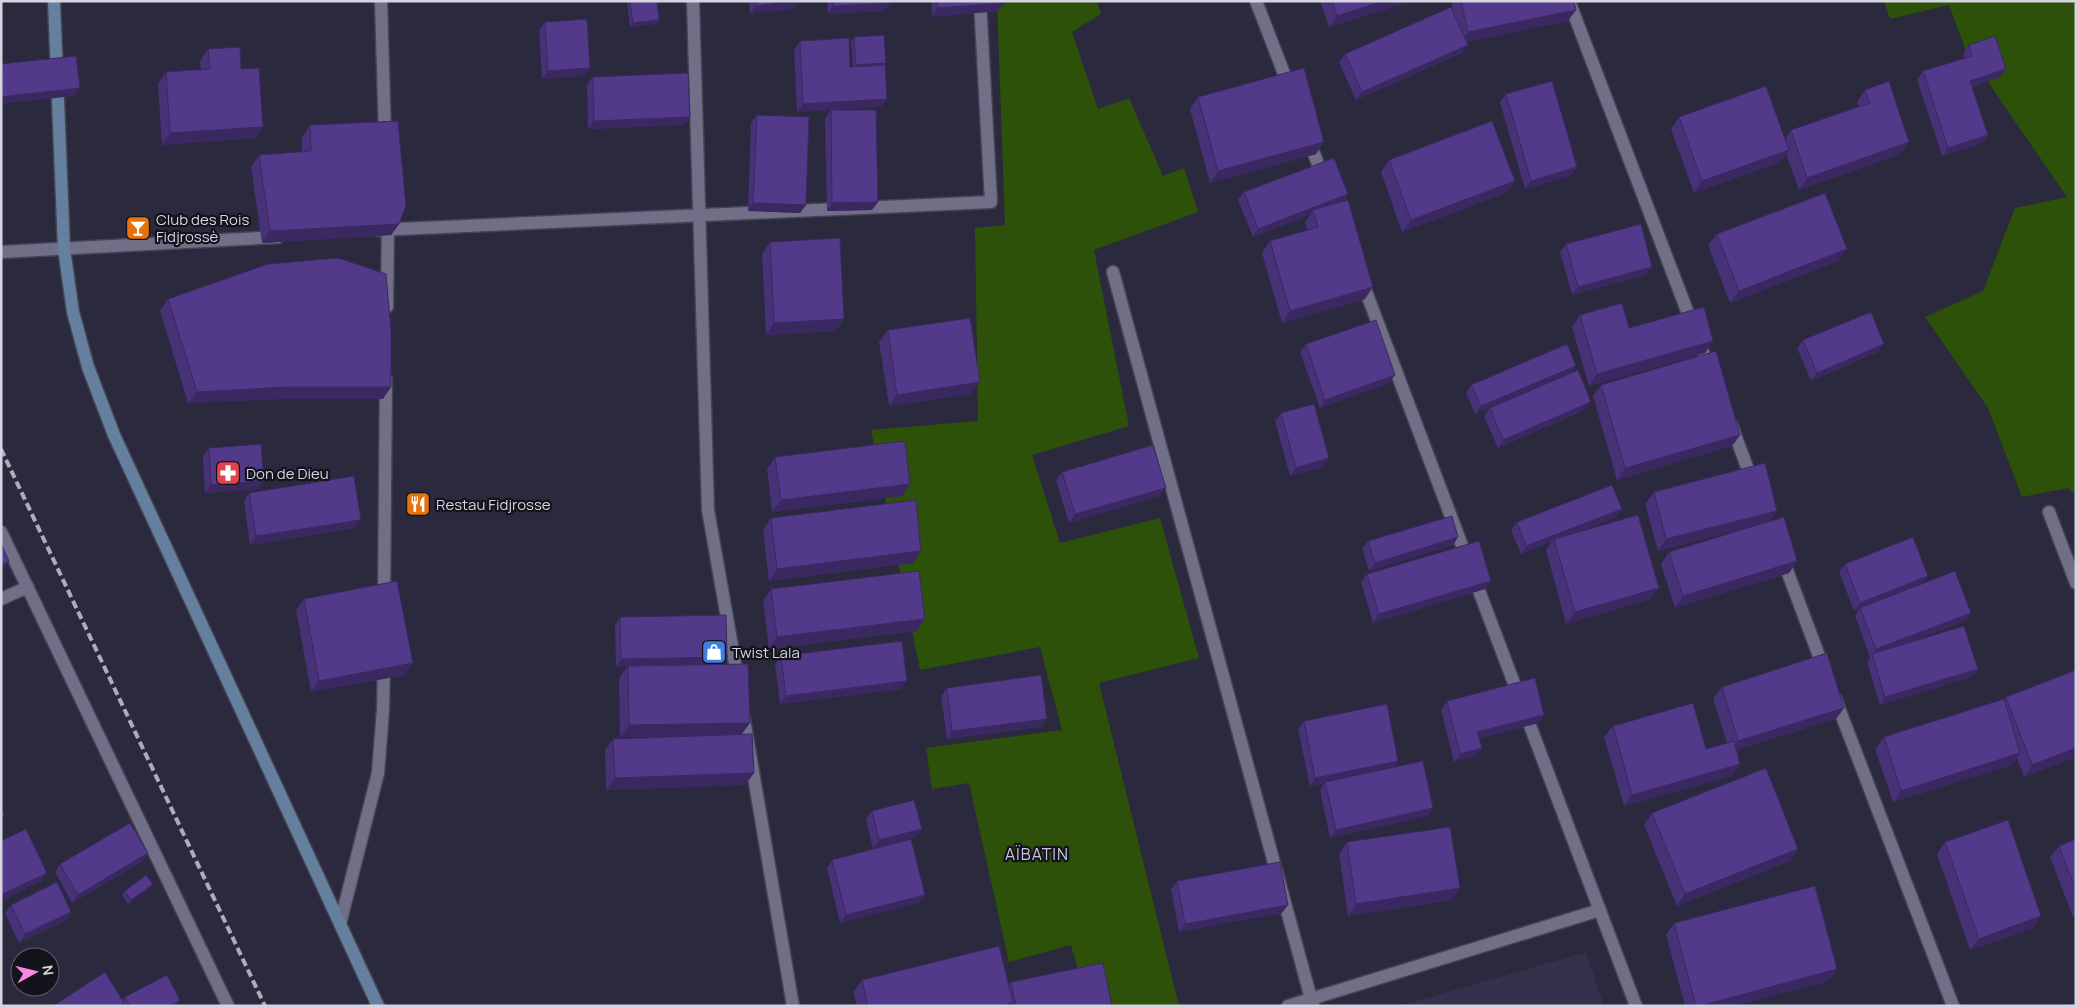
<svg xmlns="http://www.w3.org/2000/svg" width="2077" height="1007" font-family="Manrope,sans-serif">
  <rect width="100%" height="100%" fill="#2a293d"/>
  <path fill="#33314b" d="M1586,952L1604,1006H1400Z"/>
  <path fill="#2e5109" d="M997,1H1097L1101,14L1072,32L1098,109L1129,98L1163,176L1184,168L1198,212L1094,250L1129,426L1032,455L1060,543L1160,518L1199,658L1099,683L1179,1006H1088L1071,945L1009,962L969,783L932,789L926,748L1062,730L1040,647L920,670L871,430L978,421L975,228L1005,225Z
    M1884,1H2076V495L2068,488L2022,497L1988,408L1925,317L1983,291L2015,208L2067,197L1992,88L1976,56H1968L1949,5L1890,19Z"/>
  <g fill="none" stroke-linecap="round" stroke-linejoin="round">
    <defs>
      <path id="street" d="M381,1L385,137
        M693,1L708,510L738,680
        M1256,1L1290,89
        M1569,1L1710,371
        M1308,138L1324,180
        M378,230L991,202L980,1
        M1,252L278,237
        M1113,272L1313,1006
        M1362,281L1636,1006
        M387,307L388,222
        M1731,424L1753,483
        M2049,512L2076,583
        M1,532L228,1006
        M1782,557L1825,672
        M1,599L28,587
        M384,599L386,379
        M1835,698L1953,1006
        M743,713L793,1006
        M340,924L378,773L383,710L384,662
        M1288,1006L1600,910"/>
      <path id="secondary" d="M54,1L64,249L73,312L88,367L114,435L378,1006"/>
    </defs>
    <use href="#street" stroke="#454454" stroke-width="15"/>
    <use href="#secondary" stroke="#454454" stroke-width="15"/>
    <use href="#street" stroke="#716f87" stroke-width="12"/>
    <use href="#secondary" stroke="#65809e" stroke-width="12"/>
    <path stroke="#adacbb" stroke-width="4" stroke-dasharray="8 4" stroke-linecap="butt" d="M1,449L265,1006"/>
  </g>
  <path fill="#473177" d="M627,1H657L656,24L630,27Z
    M749,1H798L793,9L750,14Z
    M827,1H890V3L884,11L828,14Z
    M931,1H1004L998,11L932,17Z
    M1320,1H1412L1329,27Z
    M1451,1H1574L1568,21L1466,42L1468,45L1462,53L1356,100L1339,62L1345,54L1453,11Z
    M545,22L590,68L584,76L542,79L539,30Z
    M854,37L884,65L881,107L797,112L794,50L800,41L850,67H853L851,41Z
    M1969,45L2000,77L1972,87L1988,135L1982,143L1942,156L1917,80L1923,71L1965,58L1963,53Z
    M208,49L241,69L263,127L255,138L162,145L158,84L166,72L201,70L200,61Z
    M593,77L684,125L588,129L587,85Z
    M1865,90L1909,142L1901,154L1799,190L1786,154L1781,162L1694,193L1671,129L1679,117L1785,139L1791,130L1859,107L1857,102Z
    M1506,94L1577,167L1571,176L1525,189L1500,102Z
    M1198,97L1316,154L1210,183L1190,109Z
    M831,110L878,202L872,210L827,211L825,119Z
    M757,115L800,213L748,211L751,123Z
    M310,125L399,224L391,235L262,243L251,167L259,155L302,152V137Z
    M1389,160L1515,181L1506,193L1402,232L1381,172Z
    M1244,192L1348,194L1343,202L1365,299L1282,323L1262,253L1270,241L1307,230L1305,222L1310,215L1253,237L1238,200Z
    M1717,234L1847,249L1838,261L1730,303L1708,245Z
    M770,242L836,331L766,335L762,254Z
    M1566,244L1646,275L1572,295L1560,252Z
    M168,299L383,399H280L188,403L160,311Z
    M1580,315L1629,328L1713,341L1705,353L1589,386L1572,327Z
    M888,330L971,394L889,406L879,342Z
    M1803,340L1884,344L1878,352L1811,381L1797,348Z
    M1306,344L1389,383L1320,408L1300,352Z
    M1571,373L1585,410L1498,448L1484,416L1490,408L1517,396L1475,414L1466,393L1471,385Z
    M1601,385L1740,435L1732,446L1617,480L1593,396Z
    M1281,413L1323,467L1290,476L1275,421Z
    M209,448L258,489L205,493L203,456Z
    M775,457L910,484L902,496L772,512L767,469Z
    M1062,472L1160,496L1069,523L1056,480Z
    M1654,492L1777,511L1770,521L1797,561L1789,573L1675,608L1661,564L1669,552L1754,526L1658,551L1645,504Z
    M249,493L355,528L250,545L244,501Z
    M1622,509L1616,517L1581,531L1659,588L1650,599L1566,624L1546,550L1551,542L1521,554L1511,530L1517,522Z
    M771,518L913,563L769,581L763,530Z
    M1458,537L1453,545L1369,571L1362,549L1368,541Z
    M1845,564L1928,576L1923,584L1965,621L1910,642L1978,669L1972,677L1880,705L1867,662L1870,657L1855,616L1859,610L1854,611L1839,572Z
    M1367,574L1485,589L1373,623L1361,582Z
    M771,589L917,631L769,649L763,601Z
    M304,599L413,663L405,675L311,692L296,610Z
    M620,617L722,665L742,734L745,785L606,790L605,750L613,739L693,736L620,737L619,678L627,667H616L615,625Z
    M781,656L907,681L901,689L780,704L775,664Z
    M2076,670V757L2024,777L2017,758L2012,765L1893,802L1875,749L1884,737L2004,700L2006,697Z
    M1722,687L1836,719L1736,750L1740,764L1732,776L1624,806L1604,737L1613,726L1706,749L1727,743L1713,698Z
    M947,688L1041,727L947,739L941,696Z
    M1447,701L1539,723L1479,738L1476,756L1454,762L1441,710Z
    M1304,721L1398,761L1394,767L1433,808L1428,816L1330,838L1320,790L1324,783L1310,786L1298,729Z
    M872,811L916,837L873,849L866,819Z
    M1652,813L1798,849L1790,861L1677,906L1644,825Z
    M2076,839V916L2073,917L2050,857L2059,846Z
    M1347,842L1460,888L1452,900L1348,916L1339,854Z
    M1945,842L2033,928L1970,950L1937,854Z
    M832,860L925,895L919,903L840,923L827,868Z
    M142,862L72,903L55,872L60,864Z
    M1177,881L1282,913L1179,932L1171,889Z
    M153,884L150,888L128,904L122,895L125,891Z
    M11,905L71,912L66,920L19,943L5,913Z
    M1674,923L1829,981L1735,1006H1685L1666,935Z
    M862,980L1009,985L1011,982L1112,1006H857L853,992Z
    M125,997L176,1006H53L122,1001Z"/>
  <path fill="#3a2861" d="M792,1H798L793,9L750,14L756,6Z
    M1383,1H1412L1329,27L1337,16Z
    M890,3L884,11L828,14L833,6Z
    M1004,3L998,11L932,17L938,8Z
    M1576,10L1568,21L1459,44L1468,32Z
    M659,20L656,24L630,27L633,23Z
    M1468,45L1462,53L1356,100L1362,92Z
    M886,63L883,68L853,70L856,65Z
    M590,68L584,76L542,79L548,71Z
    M2006,69L2000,77L1964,89L1970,81Z
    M80,88L74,96L1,104V97Z
    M887,99L881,107L797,112L803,104Z
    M690,117L684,125L588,129L594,121Z
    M263,127L255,138L162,145L170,133Z
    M1988,135L1982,143L1942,156L1948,148Z
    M1324,142L1316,154L1210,183L1218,171Z
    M1909,142L1901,154L1799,190L1807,178Z
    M1789,150L1781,162L1694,193L1702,181Z
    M1577,167L1571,176L1525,189L1531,181Z
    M1515,181L1506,193L1402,232L1411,220Z
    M1348,194L1342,202L1313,210L1310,215L1253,237L1258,229Z
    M878,202L872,210L827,211L832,203Z
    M753,203L806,205L800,213L748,211Z
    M399,224L391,235L262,243L270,231Z
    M1847,249L1838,261L1730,303L1739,291Z
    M1652,267L1646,275L1572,295L1578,287Z
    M1373,287L1365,299L1282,323L1290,311Z
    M844,319L836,331L766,335L774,323Z
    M1713,341L1705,353L1589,386L1597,374Z
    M1884,344L1878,352L1811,381L1817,373Z
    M1576,366L1570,374L1475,414L1481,406Z
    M1395,375L1389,383L1320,408L1325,400Z
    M980,382L971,394L889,406L897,395Z
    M288,387H391L383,399H280L188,403L197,392Z
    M1591,402L1585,410L1498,448L1503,440Z
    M1740,435L1732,446L1617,480L1625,468Z
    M1329,458L1323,467L1290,476L1296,468Z
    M264,481L258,489L205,493L211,485Z
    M910,484L902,496L772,512L781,500Z
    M1166,488L1160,496L1069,523L1075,514Z
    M1622,509L1616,517L1555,541L1554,539L1551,542L1521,554L1526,546Z
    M1777,511L1769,522L1658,551L1666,539Z
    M361,520L355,528L250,545L256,536Z
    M1458,537L1453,545L1369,571L1375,563Z
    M921,551L913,563L769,581L777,569Z
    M9,561L1,572V565Z
    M1797,561L1789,573L1675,608L1683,596Z
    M1928,576L1923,584L1860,608L1859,610L1854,611L1860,603Z
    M1491,581L1485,589L1373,623L1379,614Z
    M1659,588L1650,599L1566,624L1575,612Z
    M1971,613L1965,621L1873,657V655L1876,649Z
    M925,619L917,631L769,649L777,637Z
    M727,657L721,665L616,667L621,659Z
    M413,663L405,675L311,692L319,681Z
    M1978,669L1972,677L1880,705L1885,697Z
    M907,681L901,689L780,704L786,696Z
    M1844,708L1836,719L1730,752L1738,741Z
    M1544,715L1539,723L1472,740L1477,732Z
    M1047,719L1041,727L947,739L952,731Z
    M750,723L741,735L620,737L629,725Z
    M1482,748L1476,756L1454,762L1460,754Z
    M2076,748V757L2024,777L2032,765Z
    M2020,753L2012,765L1893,802L1901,791Z
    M1398,761L1392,769L1325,782L1324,783L1310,786L1315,778Z
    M1740,764L1732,776L1624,806L1632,795Z
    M754,773L745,785L606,790L615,778Z
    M1433,808L1428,816L1330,838L1336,830Z
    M922,829L916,837L873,849L879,840Z
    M1798,849L1790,861L1677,906L1685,894Z
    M148,853L142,862L72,903L78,895Z
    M47,873L41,881L1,901V895Z
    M153,884L150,888L128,904L131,900Z
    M1460,888L1452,900L1348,916L1356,904Z
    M925,895L919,903L840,923L846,915Z
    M1288,905L1282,913L1179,932L1185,924Z
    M71,912L66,920L19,943L25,934Z
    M2041,916L2033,928L1970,950L1979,939Z
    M1837,969L1829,981L1735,1006H1700Z
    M180,1000L176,1006H169Z
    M1013,1003L1011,1006H1001Z"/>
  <path fill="#53398a" stroke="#3a2861" d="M630,1H657L659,20L633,23Z
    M756,1H792L756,6Z
    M833,1H890V3L833,6Z
    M937,1H1004V3L938,8Z
    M1332,1H1383L1337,16Z
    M1461,1H1574L1576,10L1468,32Z
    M1451,7L1468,45L1362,92L1345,54Z
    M587,19L590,68L548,71L545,22Z
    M884,35L886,63L856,65L854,37Z
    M1995,36L2006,69L1970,81L1988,135L1948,148L1923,71L1972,56L1969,45Z
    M849,38L850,67L885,65L887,99L803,104L800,41Z
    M240,47L241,69L259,68L263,127L170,133L166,72L210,69L208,49Z
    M76,56L80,88L1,97V64Z
    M1304,68L1324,142L1218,171L1198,97Z
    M688,73L690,117L594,121L593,77Z
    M1552,81L1577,167L1531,181L1506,94Z
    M1889,81L1909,142L1807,178L1791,130L1870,103L1865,90Z
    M1766,86L1789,150L1702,181L1679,117Z
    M831,110H876L878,202L832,203Z
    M757,115L809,117L806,205L753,203Z
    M398,121L406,206L399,224L270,231L259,155L311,151L310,125Z
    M1492,121L1515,181L1411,220L1389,160Z
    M1334,158L1348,194L1258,229L1244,192Z
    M1825,193L1847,249L1739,291L1717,234Z
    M1348,200L1373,287L1290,311L1270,241L1318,227L1313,210Z
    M1641,224L1652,267L1578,287L1566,244Z
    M840,238L844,319L774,323L770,242Z
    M338,258L386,274L391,330V387H288L197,392L168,299L268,264Z
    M1622,303L1629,328L1704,307L1713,341L1597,374L1580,315Z
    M1871,312L1884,344L1817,373L1803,340Z
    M970,318L980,382L897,395L888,330Z
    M1376,320L1395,375L1325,400L1306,344Z
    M1567,344L1576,366L1481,406L1471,385Z
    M1716,351L1740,435L1625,468L1601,385Z
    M1578,370L1591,402L1503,440L1490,408Z
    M1314,404L1329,458L1296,468L1281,413Z
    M905,441L910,484L781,500L775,457Z
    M261,444L264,481L211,485L209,448Z
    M1153,445L1166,488L1075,514L1062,472Z
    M1765,463L1777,511L1666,539L1654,492Z
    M354,476L361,520L256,536L249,493Z
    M1612,485L1622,509L1526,546L1517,522Z
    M916,500L921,551L777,569L771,518Z
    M1638,515L1659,588L1575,612L1554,539Z
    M1452,516L1458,537L1375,563L1368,541Z
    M1784,517L1797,561L1683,596L1669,552Z
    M1913,537L1928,576L1860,603L1845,564Z
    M1479,541L1491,581L1379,614L1367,574Z
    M1,544L9,561L1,565Z
    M919,571L925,619L777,637L771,589Z
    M1955,571L1971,613L1876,649L1860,608Z
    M397,581L413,663L319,681L304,599Z
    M726,615L727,657L621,659L620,617Z
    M1964,626L1978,669L1885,697L1872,654Z
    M902,641L907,681L786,696L781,656Z
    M1827,653L1844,708L1738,741L1722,687Z
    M748,664L750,723L629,725L628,666Z
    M2076,670V748L2032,765L2006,697Z
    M1041,675L1047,719L952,731L947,688Z
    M1535,678L1544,715L1477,732L1482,748L1460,754L1447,701Z
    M2004,699L2020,753L1901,791L1884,737Z
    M1693,703L1706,749L1734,741L1740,764L1632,795L1613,726Z
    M1387,704L1398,761L1315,778L1304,721Z
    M752,734L754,773L615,778L613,739Z
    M1423,761L1433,808L1336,830L1325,782Z
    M1766,768L1798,849L1685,894L1652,813Z
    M914,800L922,829L879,840L872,811Z
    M1,809L5,815L1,818Z
    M2008,820L2041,916L1979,939L1945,842Z
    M130,823L148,853L78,895L60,864Z
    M1450,827L1460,888L1356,904L1347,842Z
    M26,829L47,873L1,895V841Z
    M911,839L925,895L846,915L832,860Z
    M2076,839V890L2059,846Z
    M1280,862L1288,905L1185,924L1177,881Z
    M146,875L153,884L131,900L125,891Z
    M57,882L71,912L25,934L11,905Z
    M1815,886L1837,969L1700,1006H1696L1674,923Z
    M999,946L1013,1003L1001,1006H868L862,980Z
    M1103,963L1112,1006H1016L1011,982Z
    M105,972L124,1003L120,1006H53Z
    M167,975L180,1000L169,1006H130L125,997Z
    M2076,1003V1006H2066Z"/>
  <defs>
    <symbol id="bar-square" viewBox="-11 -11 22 22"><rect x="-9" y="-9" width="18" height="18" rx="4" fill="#e8710a" stroke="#13131c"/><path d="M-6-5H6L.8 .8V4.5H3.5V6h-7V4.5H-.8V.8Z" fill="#fff"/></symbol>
    <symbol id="pharmacy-square" viewBox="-11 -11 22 22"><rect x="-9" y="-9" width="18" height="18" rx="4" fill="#e0444e" stroke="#13131c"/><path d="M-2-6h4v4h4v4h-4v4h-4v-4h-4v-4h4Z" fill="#fff"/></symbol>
    <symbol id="restaurant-square" viewBox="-11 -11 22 22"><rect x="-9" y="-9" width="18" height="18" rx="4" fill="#e8710a" stroke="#13131c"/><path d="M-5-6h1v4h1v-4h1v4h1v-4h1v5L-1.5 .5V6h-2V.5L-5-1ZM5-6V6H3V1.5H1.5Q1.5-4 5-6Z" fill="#fff"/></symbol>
    <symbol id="shop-square" viewBox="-11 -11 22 22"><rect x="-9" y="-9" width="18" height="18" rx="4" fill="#3f7fe0" stroke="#13131c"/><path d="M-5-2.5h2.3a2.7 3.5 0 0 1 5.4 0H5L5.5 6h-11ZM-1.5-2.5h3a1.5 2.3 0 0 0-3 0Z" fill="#fff"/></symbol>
  </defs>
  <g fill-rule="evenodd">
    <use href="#bar-square" x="124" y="214" width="28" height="28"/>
    <use href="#pharmacy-square" x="214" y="459" width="28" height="28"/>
    <use href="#restaurant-square" x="404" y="490" width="28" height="28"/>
    <use href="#shop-square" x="700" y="638" width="28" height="28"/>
  </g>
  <g text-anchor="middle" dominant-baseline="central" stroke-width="4.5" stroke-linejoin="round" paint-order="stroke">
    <g font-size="15" fill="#d5d4e1" stroke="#13131c" text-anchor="start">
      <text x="156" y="219">Club des Rois<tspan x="156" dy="17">Fidjrossè</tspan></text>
      <text x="246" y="473">Don de Dieu</text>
      <text x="436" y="504">Restau Fidjrosse</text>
      <text x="732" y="652">Twist Lala</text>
    </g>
    <g font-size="16" letter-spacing="1" fill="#c9c8e2" stroke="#13131c">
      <text x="1037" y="854">AÏBATIN</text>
    </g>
  </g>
  <rect width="2077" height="1007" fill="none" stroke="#d5d4e1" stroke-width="5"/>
  <g transform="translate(35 972) rotate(82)"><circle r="24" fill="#13131c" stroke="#61606b"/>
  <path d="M0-4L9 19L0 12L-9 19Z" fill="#fc86e3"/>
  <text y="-8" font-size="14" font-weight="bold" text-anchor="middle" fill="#d5d4e1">N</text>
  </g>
</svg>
